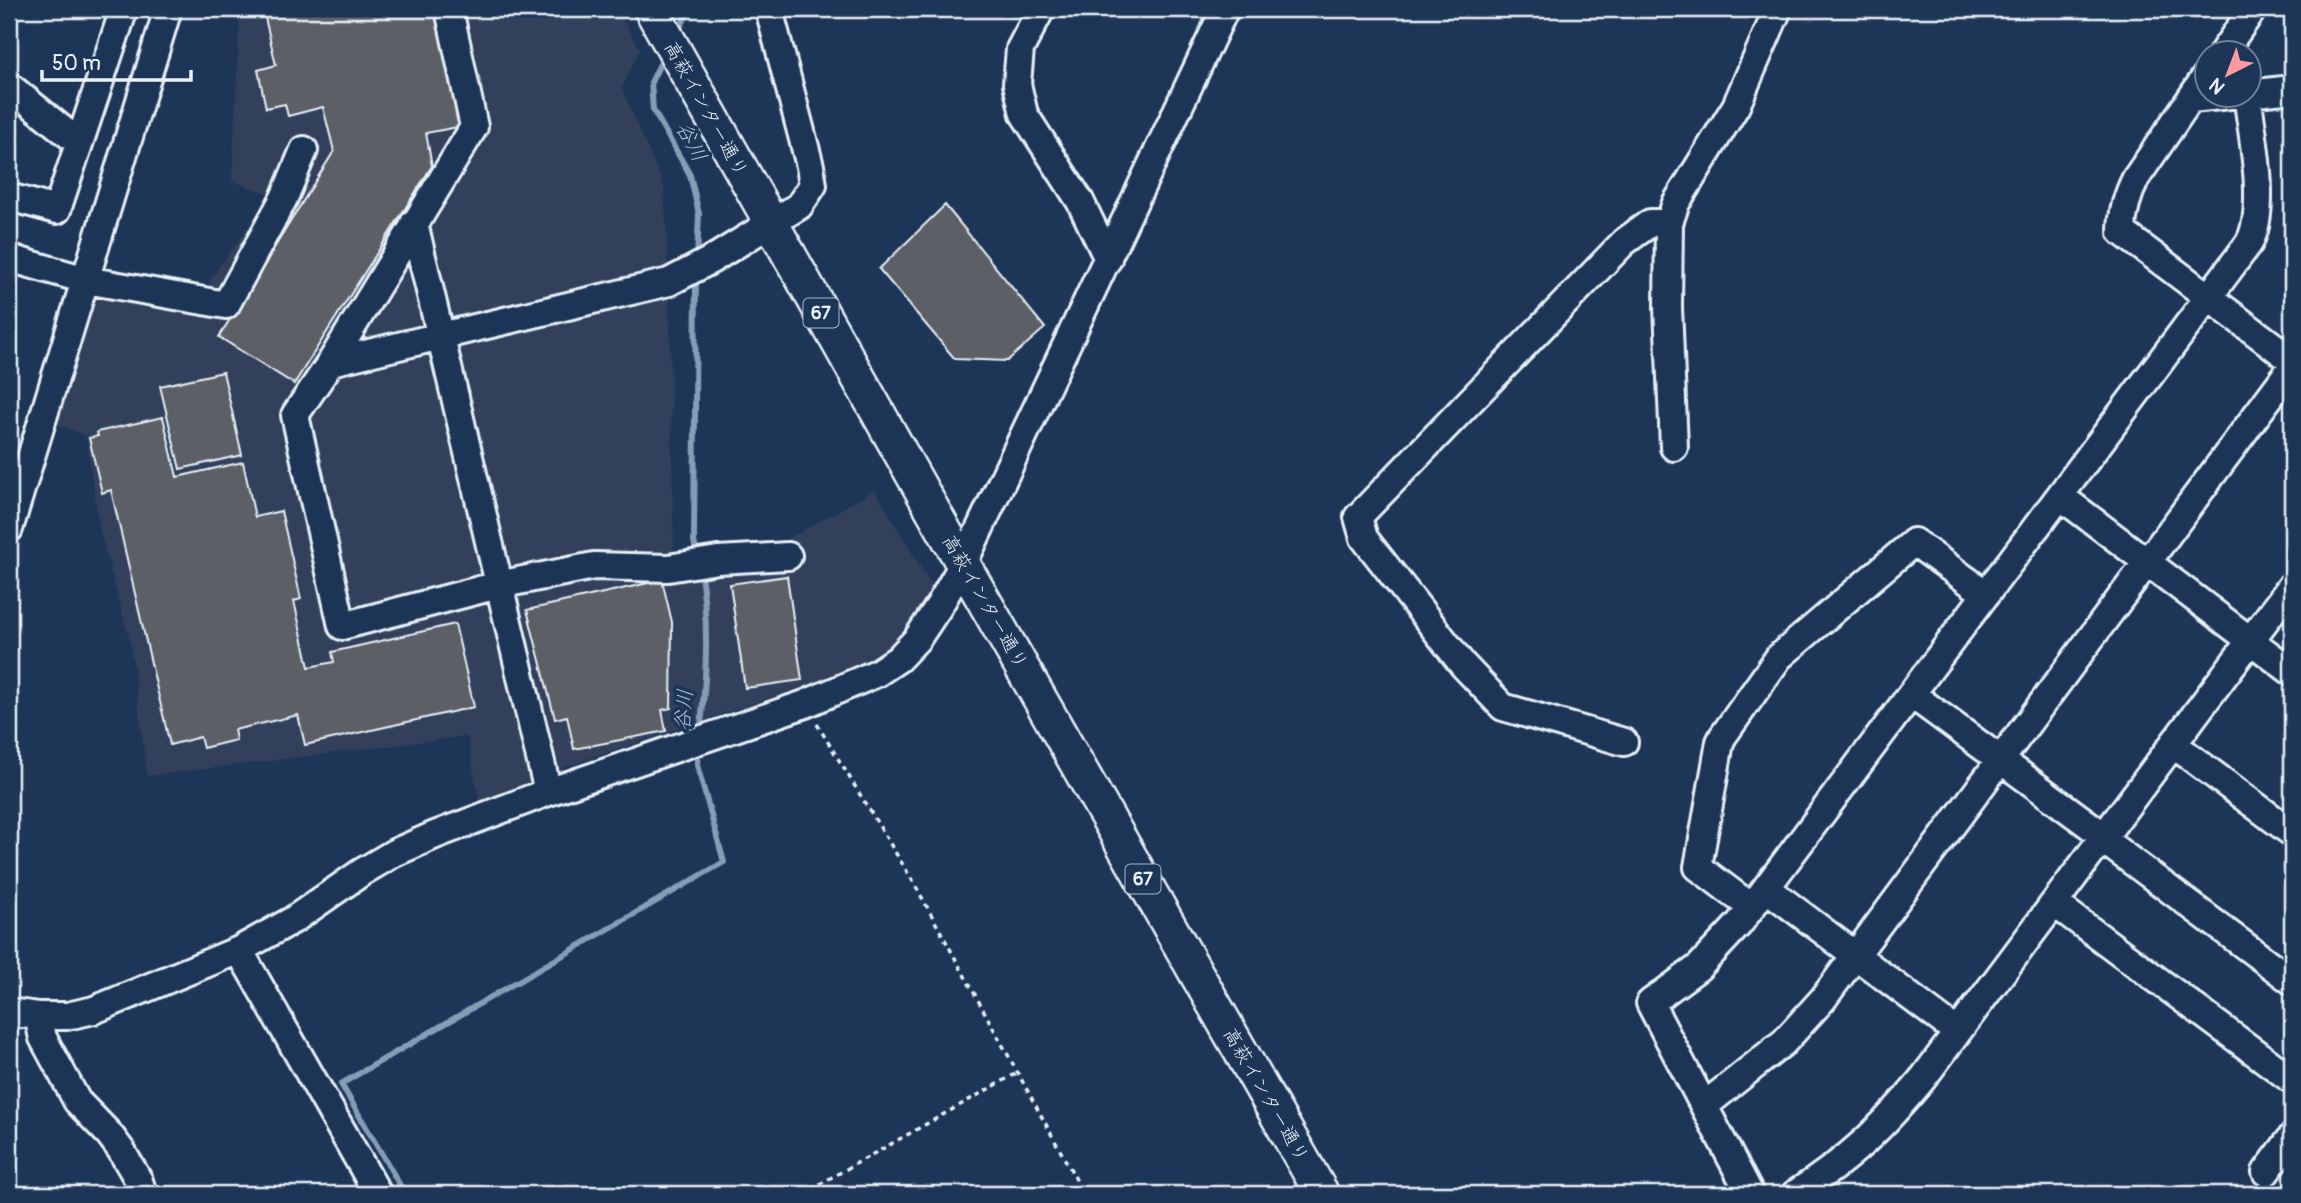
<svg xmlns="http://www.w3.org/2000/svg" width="2301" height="1203" font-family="Pangolin,'Klee One',sans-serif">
  <rect width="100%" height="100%" fill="#1d3557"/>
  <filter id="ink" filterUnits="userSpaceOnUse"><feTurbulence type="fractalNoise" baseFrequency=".0143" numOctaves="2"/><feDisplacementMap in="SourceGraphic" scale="14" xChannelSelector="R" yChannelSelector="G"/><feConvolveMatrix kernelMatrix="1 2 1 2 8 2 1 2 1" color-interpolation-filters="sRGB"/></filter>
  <g filter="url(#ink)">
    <path fill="#30415c" d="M240,9H617L640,49L622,88L664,187L669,282L674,559L777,545L875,490L933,588L921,609L887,647L843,673L562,768L480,806L467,736L147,776L131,646L100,532L86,436L54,422L97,297L204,310L211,278L272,195L232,181Z"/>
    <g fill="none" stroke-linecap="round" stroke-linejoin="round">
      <path stroke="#869db6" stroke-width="6" d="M678,31L690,9
        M664,56L651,82L653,110L690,175L699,214L697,259
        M696,277L694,541L697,556
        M700,570C710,623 706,680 700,734
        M405,1194L341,1084L724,862L697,765L699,748"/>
    </g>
    <path fill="#5b5e66" stroke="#e8f1f8" stroke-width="2" d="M263,9H437L463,126L426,133L432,166L294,384L219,337L334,151L323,107L288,116L285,104L266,108L258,70L276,65Z
      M945,205L1045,328L1007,361L955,359L879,269Z
      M223,372L242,455L180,469L160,386Z
      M163,417L177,477L243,462L255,517L281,511L301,599L294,601L309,667L334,662L332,652L455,624L474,707L305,745L298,715L234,730L236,740L203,748L200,737L170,745L111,490L102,493L89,438L98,436L97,432Z
      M787,576L802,680L745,688L730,584Z
      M662,580L672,622L671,708L662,710L666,731L574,749L567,716L555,719L527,610Z"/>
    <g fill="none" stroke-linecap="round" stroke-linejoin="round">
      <defs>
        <path id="minor" d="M449,9L474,127L331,362L295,415L342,626L498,585L594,566L668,568L718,560L788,556
          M1041,9L1020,49L1017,84L1024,114L1080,201L1108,259
          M2223,52L2253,9
          M2206,76L2136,178C2127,196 2122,213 2122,232L2292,360
          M9,86L79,143
          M2248,94L2292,89
          M2191,99L2240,94
          M9,197L57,210L124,9
          M414,223L548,792
          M9,258L86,280L226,305L284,198L304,150
          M331,362L669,282L711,260L799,206L813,185L810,166L769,9
          M1674,447L1668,307L1669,223L1676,203L1736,106L1778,9
          M2060,496L2292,672
          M9,529L168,9
          M1911,694L2104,836
          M1624,742L1503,707L1463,665L1364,538L1358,517L1624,242L1650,223H1669
          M2173,744L2292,833
          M2102,839L2292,981
          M1766,888L1956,1031
          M2054,903L2292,1080
          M1751,907L1698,867L1720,742L1723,736L1779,657L1914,542L1986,594
          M239,950L378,1194
          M9,1012L38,1016H67L94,1010L239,950L293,920L362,872L394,853L435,835L548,792L805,704L877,673L898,659L917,639L939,606L963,564L1225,9
          M38,1016L43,1038L77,1101L109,1134L121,1150L139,1181L143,1194
          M1704,1106L1784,1042L1823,999L2292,367
          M2266,1172L2292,1137
          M1750,1194L1650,1003L1699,967L1739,924L2249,243C2268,208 2252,135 2247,94
          M1795,1194C1850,1159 1883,1127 1924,1077L2292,585"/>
        <path id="major" d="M651,9L963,564L1322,1194"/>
      </defs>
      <use href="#minor" stroke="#e8f1f8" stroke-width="32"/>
      <use href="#major" stroke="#e8f1f8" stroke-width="38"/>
      <path stroke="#e8f1f8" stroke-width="3.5" stroke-dasharray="5 5" stroke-linecap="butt" d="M817,724L914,883L1084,1194
        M802,1194L1017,1073"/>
      <use href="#minor" stroke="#1d3557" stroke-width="26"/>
      <use href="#major" stroke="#1d3557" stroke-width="33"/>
    </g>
  </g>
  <g text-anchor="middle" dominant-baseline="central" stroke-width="7" stroke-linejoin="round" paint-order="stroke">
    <g fill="#1d3557" stroke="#abb9c8" stroke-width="2">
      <rect x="803.5" y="298.5" width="35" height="29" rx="5"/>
      <rect x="1125.5" y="864.5" width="35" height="29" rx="5"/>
    </g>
    <g font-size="18" font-weight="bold" fill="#e8f1f8">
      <text x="821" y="313">67</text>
      <text x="1143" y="879">67</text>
    </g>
    <g font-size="19" fill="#e8f1f8" stroke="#1d3557">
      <text transform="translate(706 109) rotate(61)">高萩インター通り</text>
      <text transform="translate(985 602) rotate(60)">高萩インター通り</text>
      <text transform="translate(1266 1095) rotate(60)">高萩インター通り</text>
    </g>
    <g font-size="21" font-style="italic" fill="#afc0d2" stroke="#1d3557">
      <text transform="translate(691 142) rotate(62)">谷川</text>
      <text transform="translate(684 710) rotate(-85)">谷川</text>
    </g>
  </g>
  <rect width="2301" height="1203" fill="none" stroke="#1d3557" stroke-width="35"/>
  <rect x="18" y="18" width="2266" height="1168" fill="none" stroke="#e8f1f8" stroke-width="2.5" filter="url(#ink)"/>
  <g transform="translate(2228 74) rotate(222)"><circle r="33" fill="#1d3557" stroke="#6e8097" stroke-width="2"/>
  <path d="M0-5L12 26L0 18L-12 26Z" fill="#ff9aa2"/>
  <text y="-10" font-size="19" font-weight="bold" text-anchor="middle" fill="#e8f1f8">N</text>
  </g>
  <path d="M42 70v10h149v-10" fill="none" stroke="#e8f1f8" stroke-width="3.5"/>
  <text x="52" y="70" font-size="21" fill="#e8f1f8" stroke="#1d3557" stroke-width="5" paint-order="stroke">50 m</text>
</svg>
